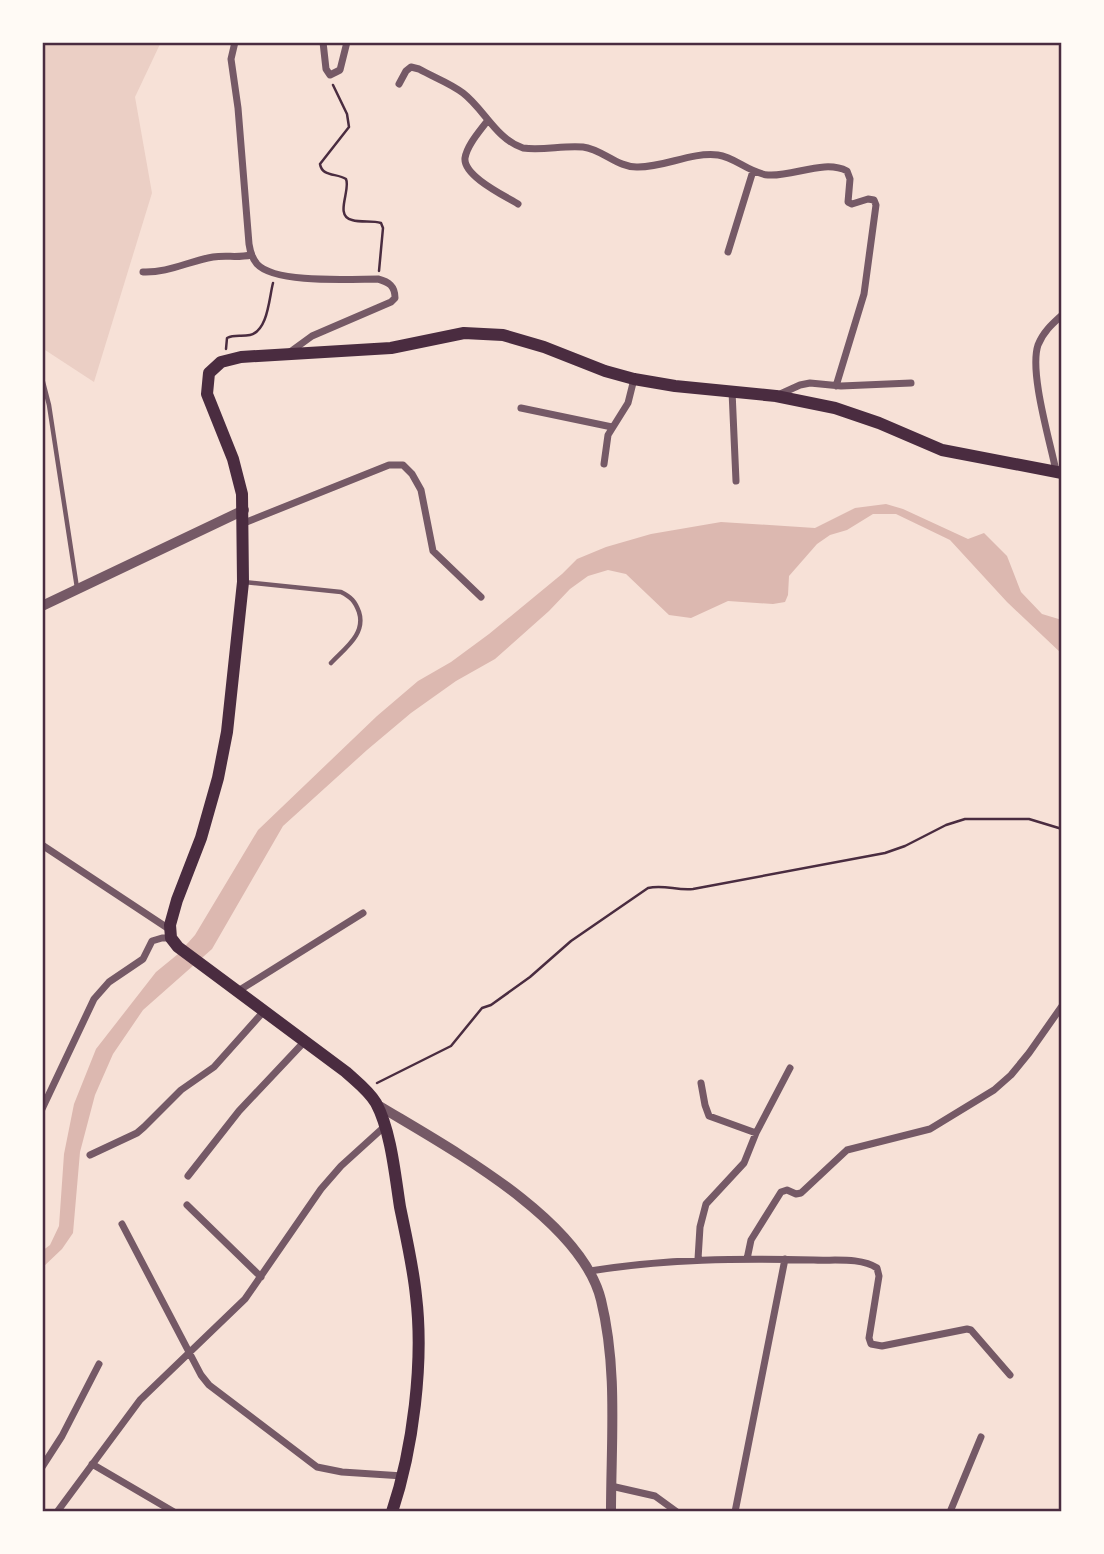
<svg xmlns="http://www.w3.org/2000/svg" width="1104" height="1554" font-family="'Public Sans',sans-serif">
  <rect width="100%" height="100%" fill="#f7e1d7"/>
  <path fill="#ebcfc5" d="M42,42H161L135,97L152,193L94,382L42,348Z"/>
  <path fill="#dcb8b0" d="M886,504L903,509L968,539L984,533L1007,556L1021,592L1042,614L1062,620V654L1007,602L950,540L896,514H873L847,530L830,535L817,544L789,576L788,595L785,602L773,604L728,601L691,618L669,615L626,574L608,570L588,576L570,589L549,611L495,659L456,681L411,713L367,750L283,826L212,949L143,1010L113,1054L95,1095L80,1152L73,1233L62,1249L42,1268V1251L50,1245L59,1226L64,1154L74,1104L96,1049L156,972L178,954L195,935L258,830L377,716L418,681L451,662L489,634L562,574L577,559L606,547L651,534L721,522L815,528L855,508Z"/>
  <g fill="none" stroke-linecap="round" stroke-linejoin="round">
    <path stroke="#4a2c40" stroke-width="2.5" d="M333,85L347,114L349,127L320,164C322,177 337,173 346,179C351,190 334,216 352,220C362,223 372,220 381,223L383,228L379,271
      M226,349L227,338C235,334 241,337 250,335C268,331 269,298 273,283
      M377,1083L451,1046L482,1008L491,1005L530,977L571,941L648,888C664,884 677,891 693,889L885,853L905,846L946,825L965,819H1029L1062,829"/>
    <path stroke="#755966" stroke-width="4.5" d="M42,378L49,405L77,588
      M244,582L341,592C351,597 355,601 359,612C366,634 345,648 331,663"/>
    <path stroke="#755966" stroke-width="7" d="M235,42L231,59L238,108L249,244C250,251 252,258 257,264C275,284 352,279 378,279C389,282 395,286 395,298L391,302L312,336L290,352
      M323,42L326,69L330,75L340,70L347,42
      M399,84L406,71L411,67L419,69C433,77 450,83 463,93C484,109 496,139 523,148C543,151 563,145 583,147C602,149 618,168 638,167C666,167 690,152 718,155C735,157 749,173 768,175C793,177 824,159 847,171L850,179L848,202L852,204L868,199L874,200L876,205L864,294L836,386
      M488,120C480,131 467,145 465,158C463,176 505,196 518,204
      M728,252L753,171
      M143,272C168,273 189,261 213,257C226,255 238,258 251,255
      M732,391L736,481
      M778,395L800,385L810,383L841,386L911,383
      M521,408L612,427
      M604,464L608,435L628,403L634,379
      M1056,471C1050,441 1029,372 1038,345C1043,332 1052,324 1062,315
      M244,523L389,465H403L412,474L421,490L433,551L481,597
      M42,845L169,929
      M238,991L363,913
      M701,1083L705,1105L709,1116L756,1133
      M42,1109L94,999L109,982L143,959L152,941L162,938H171
      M90,1155L137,1133L144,1127L181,1090L214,1067L264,1011
      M188,1176L239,1111L305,1041
      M187,1205L261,1277
      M122,1224L201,1375L209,1385L317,1467L342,1472L403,1476
      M698,1259L700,1227L706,1204L744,1163L756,1133L790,1068
      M747,1259L751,1240L781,1192L787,1190L796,1194L801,1193L847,1150L930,1129L994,1090L1011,1075L1029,1053L1062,1006
      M590,1271C665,1259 739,1258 814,1260C833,1261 861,1257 877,1268L879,1276L869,1338L871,1344L882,1346L967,1329L971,1330L1010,1375
      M92,1464L174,1512
      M42,1467L62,1436L99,1364
      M611,1486L655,1496L677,1512
      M57,1512L140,1400L245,1299L321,1189L341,1166L384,1127
      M735,1512L785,1259
      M950,1512L981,1437"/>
    <path stroke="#755966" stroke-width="10" d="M42,606L244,510
      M376,1104C445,1146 581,1218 601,1300C618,1369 611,1441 611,1512"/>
    <path stroke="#4a2c40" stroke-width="12" d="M392,1512C413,1449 424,1362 416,1296C413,1266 406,1236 400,1207C395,1175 391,1131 376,1103C369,1091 357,1082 346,1072L178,947L171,938L170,925L177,900L201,838L218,778L227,732L243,582L242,494L233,459L207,394L209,373L221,362L241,357L391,348L464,333L503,335L544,347L605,371L634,379L675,386L776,396L835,408L879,423L942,450L1062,473"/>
  </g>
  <rect width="1104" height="1554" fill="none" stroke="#fffaf5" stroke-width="88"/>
  <rect x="44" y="44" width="1016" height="1466" fill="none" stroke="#4a2c40" stroke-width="2.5"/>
</svg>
